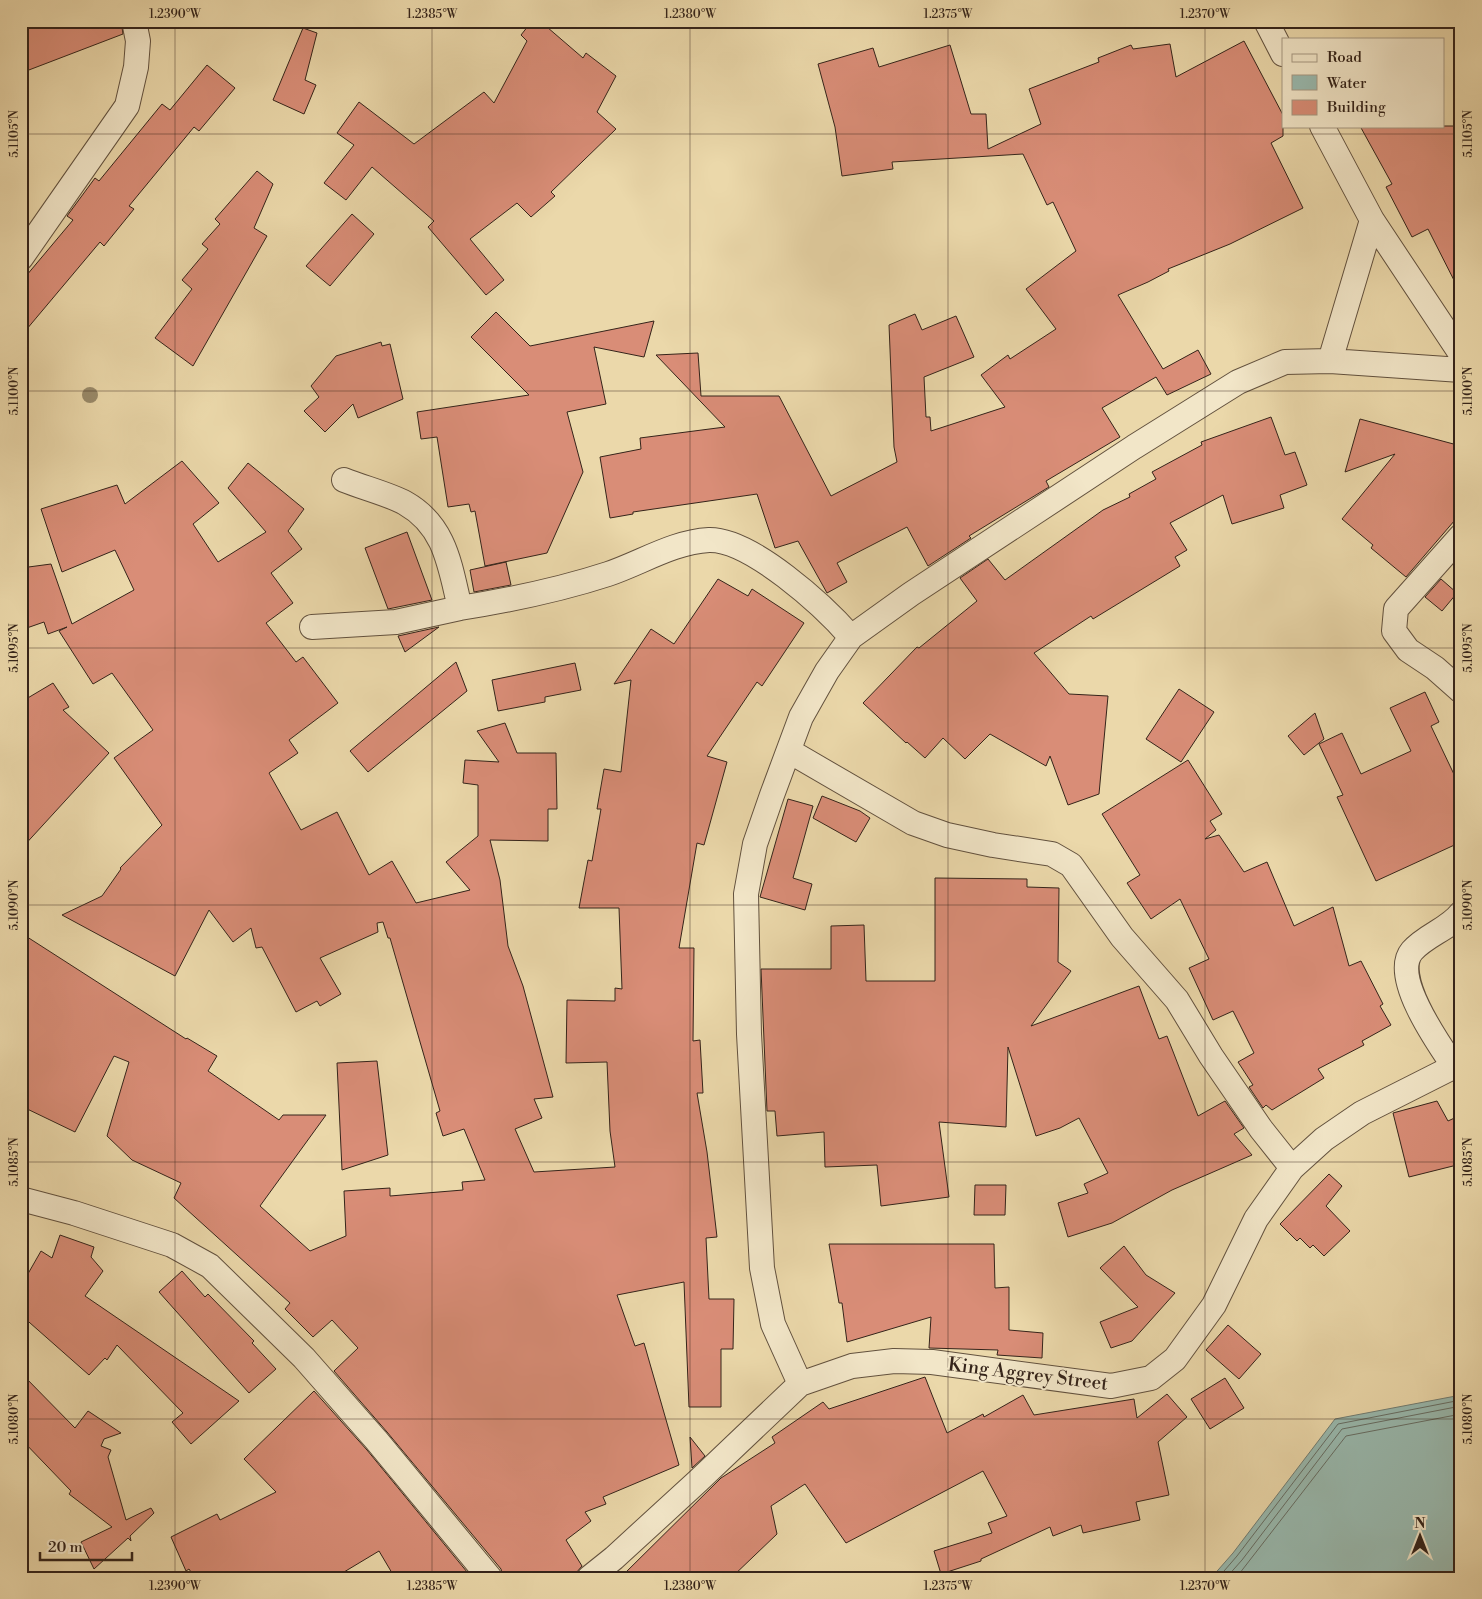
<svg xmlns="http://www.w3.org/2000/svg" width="1482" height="1599" font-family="'Libre Bodoni',serif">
  <rect width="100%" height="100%" fill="#ebd8aa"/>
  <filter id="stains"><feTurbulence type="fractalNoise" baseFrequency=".004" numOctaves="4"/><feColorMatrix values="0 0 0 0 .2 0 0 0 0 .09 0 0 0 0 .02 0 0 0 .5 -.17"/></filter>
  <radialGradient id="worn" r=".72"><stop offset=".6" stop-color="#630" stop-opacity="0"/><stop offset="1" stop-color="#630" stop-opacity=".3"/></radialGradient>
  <path fill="#99b9ae" stroke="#717d73" d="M1461,1395V1578H1211L1233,1553L1335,1419Z"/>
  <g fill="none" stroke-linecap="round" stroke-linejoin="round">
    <path stroke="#676e64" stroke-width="1" d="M1218,1578L1237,1556L1338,1424L1461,1400
      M1226,1578L1242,1560L1342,1429L1461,1406
      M1236,1578L1346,1436L1461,1414"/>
  </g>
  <path fill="#d98d77" stroke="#35241a" d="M21,21H121L123,34L21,73Z
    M532,21H540L583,58L586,53L616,76L597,112L616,129L551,192L555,196L531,217L517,203L470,239L504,280L486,295L428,227L434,221L372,167L346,200L324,183L354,145L337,133L359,102L414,144L484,92L494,103L527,41L521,35Z
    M303,28L317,33L305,80L316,85L304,114L273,100Z
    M1244,41L1283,115V136L1271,143L1303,208L1230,244L1168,269L1169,271L1148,282L1118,295L1163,369L1198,350L1211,374L1167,395L1156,377L1102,408L1120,437L1046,481L1049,487L969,536L971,538L928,566L907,527L837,563L847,582L827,593L798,541L775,548L757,494L633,512V514L610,518L600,457L641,449L640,438L725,427L656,355L698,353L701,396H779L831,496L897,462L894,447L889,325L915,314L922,330L956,316L974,357L924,377L926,417H930L931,431L1005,407L981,375L1008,355L1010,359L1056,329L1026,289L1076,251L1053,202L1047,205L1023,154L892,162L893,169L842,176L835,127L818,64L873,48L879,67L950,45L971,114H986L988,149L1041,124L1029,89L1099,62L1098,58L1131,45L1133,49L1170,44L1176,77Z
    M207,65L235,88L199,131L194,127L129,206L134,209L104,246L100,242L21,336V282L73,220L67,216L95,178L99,181L162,104L170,110Z
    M1360,126H1461V294L1428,229L1412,237L1386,187L1392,184Z
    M257,171L273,184L254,228L267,236L193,366L155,338L192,289L182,280L208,249L202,244L220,224L215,219Z
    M352,214L374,234L330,286L306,266Z
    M496,312L530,346L654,321L644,357L594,347L606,404L567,412L583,472L547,553L485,566L475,511L471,512L469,504L448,507L437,437L421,439L417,412L529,395L471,337Z
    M381,342L382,346L390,344L403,399L358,418L353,404L325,432L304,411L319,397L311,386L336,356Z
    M1271,417L1285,455L1295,452L1307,485L1280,495L1284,508L1232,524L1223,495L1170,523L1187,550L1175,557L1180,566L1093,619L1091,616L1034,653L1069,694L1108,696L1099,794L1068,805L1050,756L1046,766L990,734L965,759L943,738L925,758L907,742L906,743L863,703L917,647L919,648L977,601L960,578L988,559L1005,580L1103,510L1130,497L1129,494L1156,479L1152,472L1202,445L1201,442Z
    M1360,419L1461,446V513L1406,577L1371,548L1373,545L1342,519L1395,454L1345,472Z
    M182,461L219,503L193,524L218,562L266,532L228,488L248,463L304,509L288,531L302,549L271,573L293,603L266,623L296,662L303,657L338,703L289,740L298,753L269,773L301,830L337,812L369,875L392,861L416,903L470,890L446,862L478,836V785L463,783L465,760L499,762L477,731L505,723L517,753H556L557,809H548V841L490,840L500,880L508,946L523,986L553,1097L534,1099L542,1118L515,1129L534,1172L615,1167L610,1131L607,1062L566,1063L567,1000L615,1001V988L622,989L619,908H579L588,860L592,861L601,809H597L604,769L621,772L631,680L614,684L651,629L674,644L718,579L748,596L752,589L804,623L762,686L757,682L707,756L727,762L704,845L697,843L679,948H694L693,1041L700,1040L703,1093H697L707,1152L717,1237L706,1238L709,1299H734L733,1349H721V1407H689L684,1282L617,1295L635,1346L644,1343L679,1465L603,1497L606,1504L585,1512L591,1521L566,1540L582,1566L576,1573V1578H503L501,1569L387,1432L334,1371L358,1348L332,1320L313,1337L285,1309L290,1303L174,1198L181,1183L132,1160L107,1136L129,1062L114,1056L75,1132L21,1106V933L186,1039L187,1038L217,1056L208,1071L279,1120L283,1115H326L260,1206L310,1251L346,1236L344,1191L390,1188V1196L463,1190L462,1182L485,1180L464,1129L443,1136L436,1113L440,1111L390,938H388L383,922L377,923L378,932L320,958L341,994L320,1006L317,1001L296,1012L262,947L256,948L251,928L233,942L209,910L175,976L62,915L102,896L121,869L120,868L162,825L114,758L153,730L112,673L93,684L59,631L67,627L48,634L44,622L21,630V568L51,564L72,624L134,590L115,550L62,572L41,509L117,485L125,504Z
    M407,532L432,600L388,609L365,548Z
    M506,562L511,585L474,592L470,570Z
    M1441,579L1457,593L1442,611L1425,597Z
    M439,627L405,652L398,636Z
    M456,662L467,691L368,772L350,751Z
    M575,663L581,690L545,697V702L498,711L492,680Z
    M53,683L69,707L63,710L109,753L21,849V702Z
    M1179,689L1214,712L1181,762L1146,739Z
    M1425,692L1439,722L1431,726L1461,789V842L1376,881L1337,797L1343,795L1319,744L1342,733L1361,774L1411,751L1390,708Z
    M1315,713L1324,739L1304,755L1288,736Z
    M1188,760L1222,814L1210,821L1216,830L1205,839L1219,835L1244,872L1267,862L1294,926L1333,907L1349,966L1361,961L1383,1004L1380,1006L1391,1025L1362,1041L1364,1045L1318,1069L1324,1078L1272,1110L1266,1105L1263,1108L1249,1087L1253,1085L1238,1062L1254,1053L1233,1011L1213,1020L1189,968L1209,959L1180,899L1151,919L1127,883L1140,875L1102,814Z
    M822,796L860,811L870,818L856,842L813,818Z
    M788,799L813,806L793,878L812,884L805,910L760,897Z
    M935,878L1027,879V887L1059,888L1058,962L1071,971L1031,1026L1139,986L1159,1039L1167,1036L1198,1116L1225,1101L1244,1128L1234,1134L1252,1155L1172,1190L1112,1223L1068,1237L1058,1203L1088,1193L1084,1184L1108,1173L1079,1118L1060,1128L1036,1136L1008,1047L1006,1127L939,1122L949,1197L881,1206L877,1165L825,1167L824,1132L777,1136L775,1111H767L761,969H831V926L864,925L866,981H935Z
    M377,1061L388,1155L342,1170L337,1063Z
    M1437,1101L1448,1121L1461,1115V1164L1409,1177L1393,1113Z
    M1329,1174L1342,1186L1326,1206L1350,1231L1324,1256L1313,1245L1310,1248L1300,1238L1297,1241L1280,1224Z
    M975,1185H1006L1005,1215H974Z
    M60,1235L94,1247L91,1257L103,1271L85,1296L239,1401L191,1444L172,1422L183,1413L117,1345L107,1360L105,1358L89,1375L21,1315V1286L41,1251L52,1258Z
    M829,1244H994L995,1288L1009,1287V1330L1043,1333L1042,1358L997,1355L998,1350L929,1348L931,1317L847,1342L842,1303H839Z
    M1124,1246L1146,1275L1175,1293L1132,1341L1111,1348L1100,1322L1138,1307L1100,1268Z
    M182,1271L205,1297L208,1294L254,1341L252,1343L276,1369L249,1393L159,1292Z
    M1228,1325L1261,1354L1239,1379L1206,1350Z
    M21,1373L75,1428L88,1411L121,1433L104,1439L101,1446L111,1450L108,1457L126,1520L151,1508L154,1513L130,1536L131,1541L128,1538L94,1569L81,1542L112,1527L69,1494L71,1491L21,1439Z
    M925,1377L947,1433L983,1414L984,1417L1023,1395L1034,1415L1134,1399L1137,1418L1167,1394L1187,1417L1158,1442L1169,1495L1136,1502L1140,1520L1083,1533L1081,1525L1053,1536L1050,1527L981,1559V1561L941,1574L934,1551L992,1533L988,1523L1007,1516L983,1471L846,1543L805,1484L771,1506L777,1534L731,1578H620L721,1478L775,1443L772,1437L823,1402L829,1409Z
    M1225,1378L1244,1408L1210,1429L1191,1399Z
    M314,1391L367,1450L472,1578H395L379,1551L334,1578H195L189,1569L186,1571L171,1537L217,1514L220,1520L276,1492L244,1459Z
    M690,1437L705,1456L692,1468Z"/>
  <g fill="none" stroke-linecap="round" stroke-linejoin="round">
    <defs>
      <path id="street" d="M1266,21L1283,54
        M1322,126L1372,220L1461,354
        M21,258L127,106L136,67L138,41L134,21
        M1330,361L1372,220
        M344,480C361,487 391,495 405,503C446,526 450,567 460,608C510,600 559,590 608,574C641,563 673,542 709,540C751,539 824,606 851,637
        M1461,536L1396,609L1394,631L1408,650L1435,668L1461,691
        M312,627L396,622L460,608
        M789,751L913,823L947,835L993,845L1052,854L1071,865L1122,937L1177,1000L1211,1056L1261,1129L1292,1168
        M1453,1065C1438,1043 1391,976 1412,951C1426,935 1449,929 1461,913
        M21,1199L74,1213L172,1245L210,1266L304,1358L377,1441L490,1578
        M800,1384L773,1324L762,1268L749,1034L746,894L755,844L772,795L801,717L827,671L851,637L911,594L1134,447L1238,382L1285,362L1330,361L1461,370
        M589,1578L614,1558L698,1481L800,1384L852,1366L894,1361L932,1362L1111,1386L1151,1378L1175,1359L1214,1305L1256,1219L1292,1168L1324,1139L1362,1113L1461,1063"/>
    </defs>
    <use href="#street" stroke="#62513e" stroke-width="26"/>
    <use href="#street" stroke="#f2e6c8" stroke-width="24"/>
  </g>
  <circle fill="#998a6a" cx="90" cy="395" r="8"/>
  <path fill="none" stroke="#35241a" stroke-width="1" stroke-opacity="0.45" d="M175,21V1578M432,21V1578M690,21V1578M948,21V1578M1205,21V1578M21,134H1461M21,391H1461M21,648H1461M21,905H1461M21,1162H1461M21,1419H1461"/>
  <g text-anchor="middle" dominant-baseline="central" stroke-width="4" stroke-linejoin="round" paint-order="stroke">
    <g font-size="19" fill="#35241a" stroke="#f2e6c8">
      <text transform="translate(1028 1374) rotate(7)">King Aggrey Street</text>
    </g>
  </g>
  <rect width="1482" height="1599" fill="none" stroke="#ebd8aa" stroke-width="55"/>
  <rect x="1282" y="38" width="162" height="90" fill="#f2e6c8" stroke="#a69882"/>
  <rect x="1292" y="54" width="25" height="8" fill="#f2e6c8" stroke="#a69882"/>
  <text x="1327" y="62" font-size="15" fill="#35241a">Road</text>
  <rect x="1292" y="75" width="25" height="15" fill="#99b9ae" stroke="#a69882"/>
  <text x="1327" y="88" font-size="15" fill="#35241a">Water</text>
  <rect x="1292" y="100" width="25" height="15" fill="#d98d77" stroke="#a69882"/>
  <text x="1327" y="112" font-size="15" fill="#35241a">Building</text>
  <g transform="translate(1420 1536)" stroke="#f2e6c8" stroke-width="4" paint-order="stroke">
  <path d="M0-4L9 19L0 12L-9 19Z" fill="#35241a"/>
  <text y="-8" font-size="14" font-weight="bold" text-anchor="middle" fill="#35241a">N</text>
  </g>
  <path d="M40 1552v8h92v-8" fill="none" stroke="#35241a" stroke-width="2.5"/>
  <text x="48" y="1552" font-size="15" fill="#35241a" stroke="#f2e6c8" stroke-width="4" paint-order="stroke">20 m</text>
  <rect x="28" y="28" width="1426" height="1544" fill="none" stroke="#35241a" stroke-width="2"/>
  <g font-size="12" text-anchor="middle" fill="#35241a">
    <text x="175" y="18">1.2390°W</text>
    <text x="432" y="18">1.2385°W</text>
    <text x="690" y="18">1.2380°W</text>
    <text x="948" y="18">1.2375°W</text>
    <text x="1205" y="18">1.2370°W</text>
    <text transform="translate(14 134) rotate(-90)" y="4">5.1105°N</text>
    <text transform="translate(1468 134) rotate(-90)" y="4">5.1105°N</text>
    <text transform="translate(14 391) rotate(-90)" y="4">5.1100°N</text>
    <text transform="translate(1468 391) rotate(-90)" y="4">5.1100°N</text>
    <text transform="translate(14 648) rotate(-90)" y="4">5.1095°N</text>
    <text transform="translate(1468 648) rotate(-90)" y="4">5.1095°N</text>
    <text transform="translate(14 905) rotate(-90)" y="4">5.1090°N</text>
    <text transform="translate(1468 905) rotate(-90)" y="4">5.1090°N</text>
    <text transform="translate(14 1162) rotate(-90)" y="4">5.1085°N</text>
    <text transform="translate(1468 1162) rotate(-90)" y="4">5.1085°N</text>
    <text transform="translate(14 1419) rotate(-90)" y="4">5.1080°N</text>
    <text transform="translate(1468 1419) rotate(-90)" y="4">5.1080°N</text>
    <text x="175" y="1590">1.2390°W</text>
    <text x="432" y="1590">1.2385°W</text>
    <text x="690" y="1590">1.2380°W</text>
    <text x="948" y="1590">1.2375°W</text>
    <text x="1205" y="1590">1.2370°W</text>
  </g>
  <rect width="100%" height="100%" filter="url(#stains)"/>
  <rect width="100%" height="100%" fill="url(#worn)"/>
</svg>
